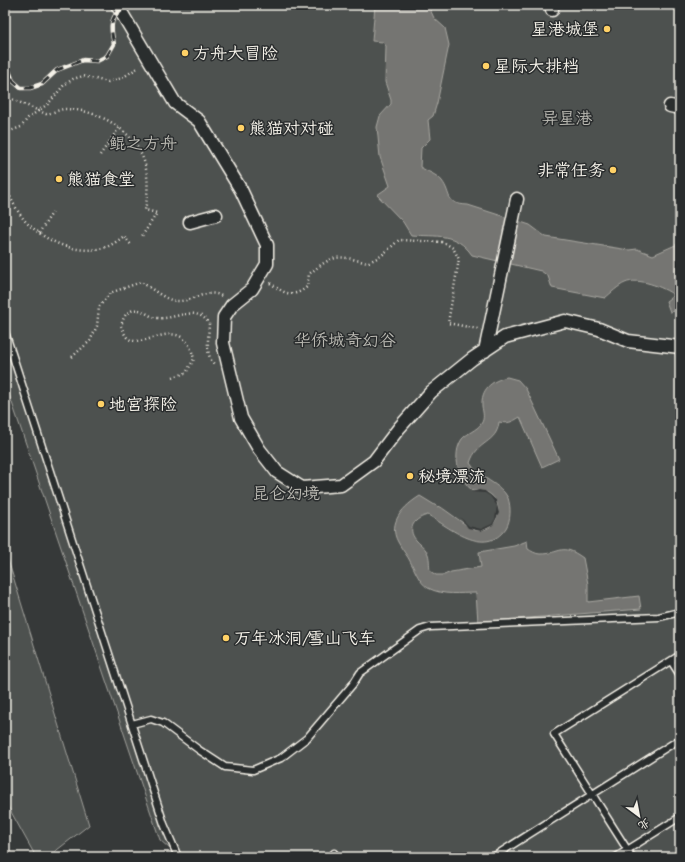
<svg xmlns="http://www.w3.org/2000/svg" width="685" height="862" font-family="Caveat,'LXGW WenKai TC',sans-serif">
  <rect width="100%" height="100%" fill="#363939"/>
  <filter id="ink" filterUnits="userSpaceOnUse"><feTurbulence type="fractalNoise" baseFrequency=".025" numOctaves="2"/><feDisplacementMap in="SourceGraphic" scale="8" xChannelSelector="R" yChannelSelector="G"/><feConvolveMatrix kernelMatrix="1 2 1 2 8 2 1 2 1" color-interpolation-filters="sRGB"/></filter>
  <g filter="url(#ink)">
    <path fill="#4e514f" stroke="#a1a19c" d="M5,5H680V857H179L160,840L5,382Z
      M5,550L89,825L48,857H36L5,801Z"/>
    <path fill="#757572" stroke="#a8a7a1" d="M375,5H428L434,18L445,28L449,45L437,103L433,116L428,120L430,139L421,148L420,167C426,171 438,175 442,181C452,194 444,204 468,205L530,225L546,237L629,250L637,249L653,255L680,243V310L670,312L666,301L674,295C663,287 638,277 625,283C618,286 611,293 605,298L552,288L548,276L541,271L472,255C456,232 437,237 411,235L403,222L377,195L390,186L380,157L377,127L380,116L391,104V100L385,82L386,46L383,42L372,41Z
      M507,377L518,380L526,389L559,459L542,467L520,417C512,422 508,424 499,422C497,444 477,440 470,463C479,479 501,483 508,498C511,507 511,520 506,528C485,559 449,527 428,515C415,518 406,528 416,540C419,544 425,547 427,552C430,557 429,565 430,571L436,575H444L451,572L481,567L479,552L514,546L527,541L528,549C531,551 536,554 540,554C561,554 561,542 583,558L588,584V602L639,596L641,609L478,622L476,593C459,593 444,596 428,588C419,582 416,572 411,563C408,556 402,550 398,542C387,522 404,506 420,496L438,507L439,506C446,510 470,529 475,530C505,534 507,486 473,491C459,480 451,455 462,439C467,433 477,430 481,424C485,418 483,413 482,406C481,389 491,381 507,377Z"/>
    <path fill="#363939" d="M479,490L485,491L496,500L499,513L493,525L481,531L468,528L460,517L469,526L481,529L492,524L495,519L497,506L490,496L485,493L471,492Z"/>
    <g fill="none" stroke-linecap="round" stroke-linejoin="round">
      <defs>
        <path id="lane" d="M5,332L164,824L178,857
          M679,347L680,355
          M671,661L680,675
          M132,724L151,719L163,723L199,750L225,767L253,770L281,758L307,738L353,684L360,673L420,630L430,627L659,617L680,612
          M334,853L337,857
          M493,857L680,739
          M616,857L680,817
          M632,857L554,734L680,655"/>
        <path id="street" d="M117,5L175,103L199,121L241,190L267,245V264L252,289L232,305L224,317L223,343L241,418L259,449L277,472L302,488L341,485L374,461L399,428L431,392L472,359L505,337L565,321L599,329L628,341L680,347
          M552,10V5
          M670,106L680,108
          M190,222L216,215
          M485,351L517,199"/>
      </defs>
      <use href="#lane" stroke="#f4f1e8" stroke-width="9"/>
      <use href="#street" stroke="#f4f1e8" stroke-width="15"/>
      <path stroke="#f4f1e8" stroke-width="2.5" stroke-dasharray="1 3" stroke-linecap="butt" d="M5,99H12L46,114C52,113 58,110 64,109C97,109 133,129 144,161C149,177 148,194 145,210L157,213L142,236
        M5,133L21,127L28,118L48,104L64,85L73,79L83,76L108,82L122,78L139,67
        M5,139L10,141L5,153
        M100,155L119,128
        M5,186C12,201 20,219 34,229C53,245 81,255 106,247C112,245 119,240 124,236L132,246
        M39,233L54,210
        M270,283C284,293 292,299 307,287L309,274C333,255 337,254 367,263L381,256L399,240L443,242L453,248L459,259L448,323L478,329
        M72,357L90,341L97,326L99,307L110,293L141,282C152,288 164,300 177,301C192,302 209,287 223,297
        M173,377L186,373L194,359C183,311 146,350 129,339C125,337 123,330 121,326C123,320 124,314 131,311C141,306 148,317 157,318C177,320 194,304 209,323C209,337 204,355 215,365"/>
      <use href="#lane" stroke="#2a2d2e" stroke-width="6"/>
      <use href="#street" stroke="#2a2d2e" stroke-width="12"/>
      <defs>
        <path id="rail" d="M5,61L13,81L21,88H30L42,84L57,70L83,60L97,61L107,56L114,44C110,27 109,15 127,5"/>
      </defs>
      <use href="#rail" stroke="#f4f1e8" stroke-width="4.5"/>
      <use href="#rail" stroke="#2a2d2e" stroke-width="3" stroke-dasharray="9" stroke-linecap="butt"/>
    </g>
  </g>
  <g fill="#ffd166" stroke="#2a2d2e" stroke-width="1.5">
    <circle cx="607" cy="29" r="4"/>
    <circle cx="185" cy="53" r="4"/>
    <circle cx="486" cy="66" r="4"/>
    <circle cx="241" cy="128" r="4"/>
    <circle cx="613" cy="170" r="4"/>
    <circle cx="59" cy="179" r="4"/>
    <circle cx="101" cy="404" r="4"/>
    <circle cx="410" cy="476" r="4"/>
    <circle cx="226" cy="638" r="4"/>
  </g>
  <g text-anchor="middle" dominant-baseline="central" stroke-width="3" stroke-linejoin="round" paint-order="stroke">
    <g font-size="17" fill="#f4f1e8" stroke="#2a2d2e" text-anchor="start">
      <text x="599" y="29" text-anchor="end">星港城堡</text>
      <text x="193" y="53">方舟大冒险</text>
      <text x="494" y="66">星际大排档</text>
      <text x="249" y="128">熊猫对对碰</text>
      <text x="605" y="170" text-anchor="end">非常任务</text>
      <text x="67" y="179">熊猫食堂</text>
      <text x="109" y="404">地宫探险</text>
      <text x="418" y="476">秘境漂流</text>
      <text x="234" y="638">万年冰洞/雪山飞车</text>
    </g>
    <g font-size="17" fill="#bab9b2" stroke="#2a2d2e">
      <text x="567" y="118">异星港</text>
      <text x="143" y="143">鲲之方舟</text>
      <text x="345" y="340">华侨城奇幻谷</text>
      <text x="286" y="493">昆仑幻境</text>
    </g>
  </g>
  <rect width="685" height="862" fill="none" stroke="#2a2d2e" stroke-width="20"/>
  <rect x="10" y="10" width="665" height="842" fill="none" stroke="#f4f1e8" stroke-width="1.5" filter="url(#ink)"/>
  <g transform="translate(639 816) rotate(148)" stroke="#2a2d2e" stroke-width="3" paint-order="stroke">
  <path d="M0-3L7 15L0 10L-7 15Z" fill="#f4f1e8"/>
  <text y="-6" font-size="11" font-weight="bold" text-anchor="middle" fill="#f4f1e8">北</text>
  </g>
</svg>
